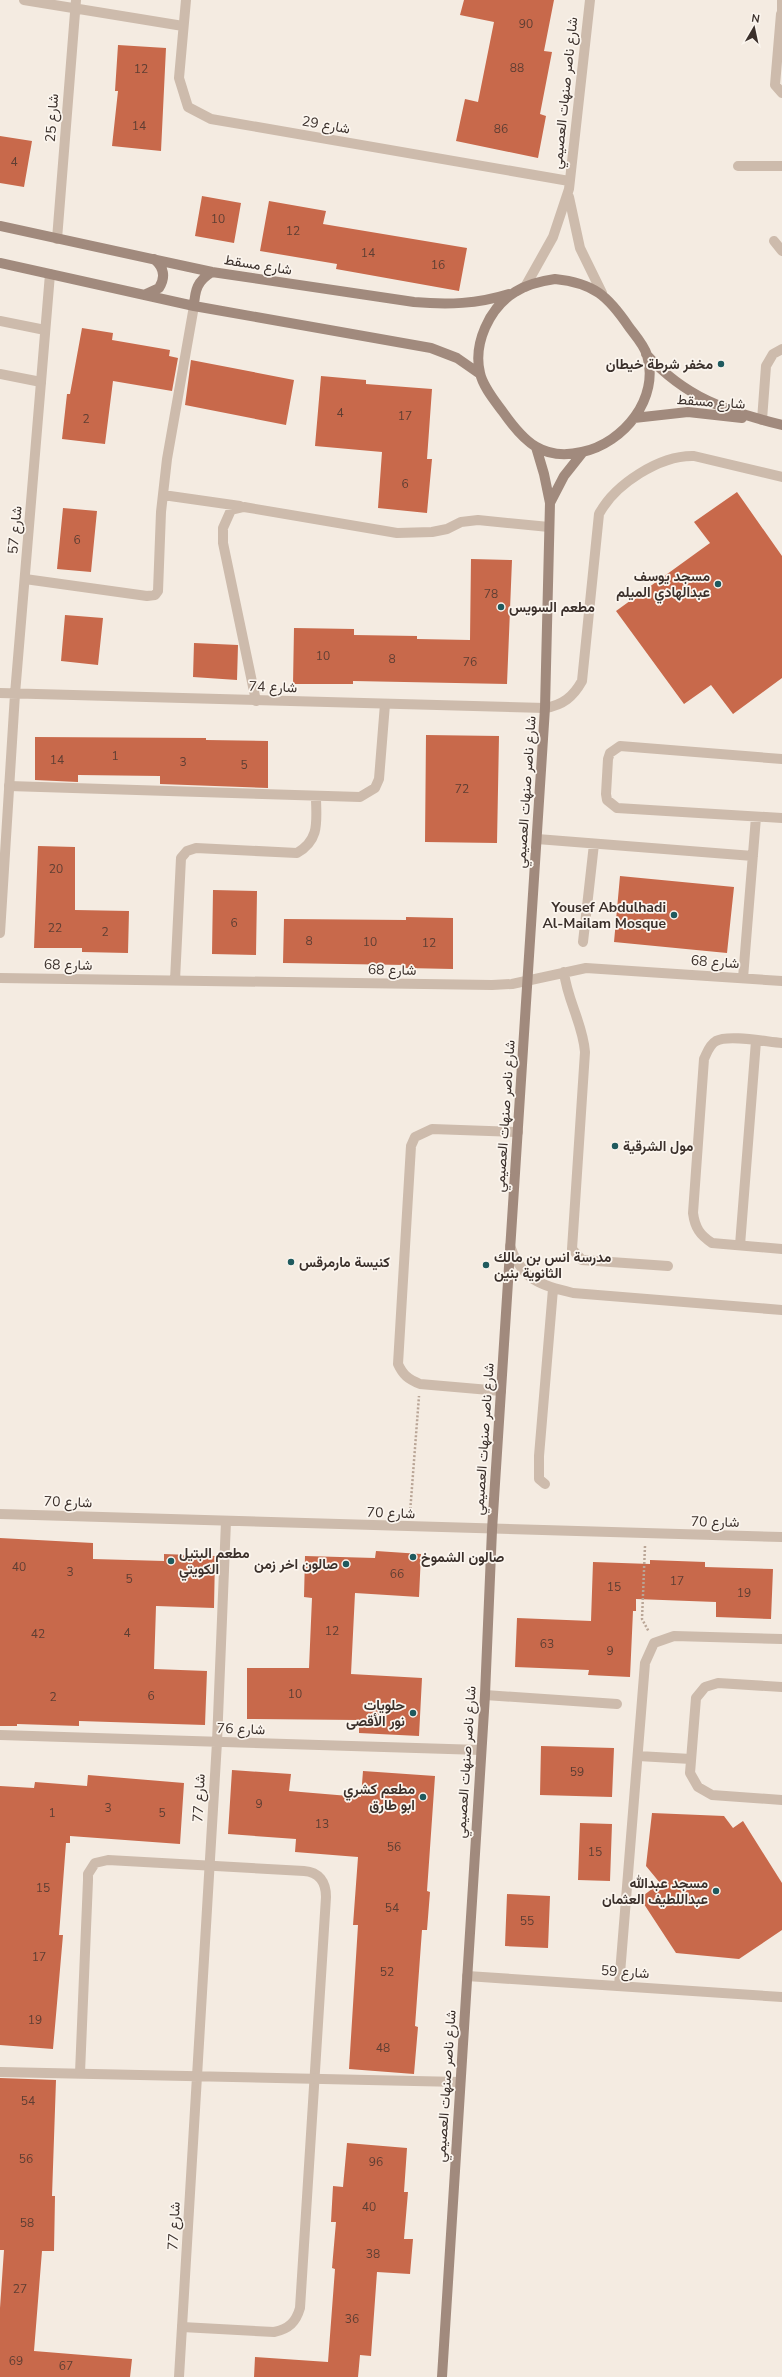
<svg xmlns="http://www.w3.org/2000/svg" width="782" height="2377" font-family="'Nunito Sans',Vazirmatn,sans-serif">
  <rect width="100%" height="100%" fill="#f4ebe1"/>
  <path fill="#c8694b" d="M464,0H554L544,51L552,52L540,114L546,116L538,158L456,141L465,99L478,102L494,22L460,15Z
    M118,45L166,48L161,151L112,146L118,91H115Z
    M0,136L32,141L24,187L0,183Z
    M202,196L241,203L234,243L195,236Z
    M269,201L326,211L323,224L467,248L459,291L336,269L337,264L260,251Z
    M82,328L113,333L112,340L170,350L169,356L178,358L172,391L113,381L105,444L62,439L67,394H70Z
    M191,360L294,380L286,425L185,405Z
    M321,376L366,380V384L432,389L427,459H432L427,513L378,508L382,452L315,446Z
    M737,492L782,556V678L733,714L711,685L684,704L616,611L710,543L694,522Z
    M63,508L97,511L91,572L57,569Z
    M471,559L512,560L507,684L353,681V684H293L294,628L354,629V635L417,636V639L470,640Z
    M65,615L103,618L98,665L61,661Z
    M194,643L238,645L237,680L193,677Z
    M426,735L499,736L497,843L425,842Z
    M35,737L206,738V740L268,741V788L160,784V776L78,775V782L35,780Z
    M38,846L75,847V910L129,911L128,953L82,952V948H34Z
    M620,876L734,887L727,953L614,942Z
    M213,890L257,891L256,955L212,954Z
    M406,917L453,918V969L405,968V965L283,963L284,919L406,920Z
    M0,1538L93,1543V1559L164,1561V1554L215,1556L214,1608L156,1606L154,1669L207,1671L205,1725L79,1721V1726L17,1724V1726H0Z
    M376,1551L421,1554L419,1597L355,1593L351,1674L422,1678L419,1736L359,1733V1720L247,1719V1668H309L312,1598L304,1597L305,1556L375,1558Z
    M650,1560L705,1562V1567L773,1569L771,1619L716,1617V1602L636,1599V1611H633L630,1677L588,1675L589,1670L515,1667L517,1618L591,1621L593,1562L650,1564Z
    M541,1746L614,1748L612,1797L540,1795Z
    M232,1770L291,1774L289,1791L361,1797L363,1771L435,1776L427,1891L430,1892L427,1930H422L415,2026L418,2027L414,2074L349,2069L358,1925H353L358,1857L295,1852L296,1839L228,1834Z
    M88,1775L184,1783L180,1844L70,1836V1843H66L59,1935H63L53,2049L0,2045V1786L34,1788L35,1782L87,1786Z
    M652,1813L724,1816L733,1828L743,1821L782,1883V1930L739,1959L676,1953L640,1898L660,1883L646,1866Z
    M580,1823L612,1824L610,1881L578,1880Z
    M507,1894L550,1896L548,1948L505,1946Z
    M0,2078L56,2080L52,2196H55L54,2251H42L34,2351L132,2359L130,2377H0V2308L4,2250H0Z
    M347,2143L407,2148L404,2192H408L404,2239H413L410,2274L377,2272L371,2356L360,2355L358,2377H254L255,2357L328,2362L335,2269L332,2268L336,2222H331L333,2186L343,2187Z"/>
  <g fill="none" stroke-linecap="round" stroke-linejoin="round">
    <path stroke="#b9a596" stroke-width="2.5" stroke-dasharray="2 2" stroke-linecap="butt" d="M410,1513L419,1396
      M645,1546L642,1619L649,1632"/>
    <path stroke="#cdbbac" stroke-width="10" d="M782,0V17
      M781,14L775,85L782,93
      M738,166H782
      M774,241L782,251
      M0,321L45,330
      M0,374L41,382
      M762,420L766,366L773,354L782,349
      M163,495L240,506
      M25,579L147,596L155,595L158,591L161,512L167,459L194,306
      M256,701L223,543V528L231,510L244,507L397,533L432,532L447,529L461,522L478,520L549,527
      M545,708C563,705 573,697 582,681L599,514C615,484 660,455 694,456L782,477
      M782,759L620,746L610,753L608,759L606,794L607,800L617,808L782,818
      M9,786L360,797L375,788L379,779L385,704
      M537,839L753,856
      M583,942L594,844
      M564,972C567,1000 583,1024 585,1052L572,1249L582,1260L668,1266
      M0,978L492,985L512,984L586,968L782,981
      M743,978L756,817
      M175,980L181,858L187,851L196,848L297,853C321,839 316,820 316,796
      M782,1043C767,1042 729,1034 716,1041C709,1045 707,1053 704,1059L693,1213C695,1228 700,1235 712,1243L782,1249
      M740,1245L756,1041
      M510,1246C522,1280 540,1285 573,1293L782,1310
      M501,1391L420,1384C408,1379 403,1375 398,1364L411,1146L415,1137L432,1129L518,1132
      M545,1484L539,1479V1456L553,1289
      M782,1687L718,1683L705,1687L696,1698L690,1773L698,1787L712,1795L782,1800
      M485,1695L617,1704
      M638,1756L691,1759
      M619,1986L645,1663L654,1643L674,1636L782,1639
      M80,2073L88,1880V1874L95,1863L108,1860L304,1871C319,1872 326,1882 326,1897L300,2308C296,2322 289,2329 274,2332L182,2327"/>
    <path stroke="#cdbbac" stroke-width="10" d="M24,0L183,26
      M186,0L179,78L188,107L211,119L569,181
      M569,197L580,248L602,293
      M57,239L76,0
      M525,287L553,237L569,189L590,0
      M0,693L545,708
      M0,933L15,694L50,274
      M0,1514L782,1537
      M0,1735L481,1750
      M467,1976L782,1997
      M0,2072L460,2082
      M179,2377L217,1742L226,1521"/>
    <path stroke="#a18a7d" stroke-width="10" d="M0,226L212,272L414,302C448,305 477,304 509,294
      M0,263L194,306L431,348L457,358L480,374
      M555,279C594,283 608,296 629,327C635,335 644,345 647,355C660,398 624,443 582,452C543,461 524,442 503,412C495,401 483,387 480,373C473,344 489,308 515,292C527,284 541,281 555,279Z
      M146,294L159,288C166,277 164,267 154,259
      M194,306C195,290 197,281 212,272
      M646,354C686,398 726,411 782,425
      M634,418L688,412L742,418
      M550,503L564,476L583,452
      M442,2377L485,1695L492,1530L545,708L550,503L544,474L536,447"/>
  </g>
  <g fill="#1f5a5e" stroke="#fbf5ee" stroke-width="1.5">
    <circle cx="721" cy="364" r="4"/>
    <circle cx="718" cy="584" r="4"/>
    <circle cx="501" cy="607" r="4"/>
    <circle cx="674" cy="915" r="4"/>
    <circle cx="615" cy="1146" r="4"/>
    <circle cx="291" cy="1262" r="4"/>
    <circle cx="486" cy="1265" r="4"/>
    <circle cx="413" cy="1557" r="4"/>
    <circle cx="171" cy="1561" r="4"/>
    <circle cx="346" cy="1564" r="4"/>
    <circle cx="413" cy="1713" r="4"/>
    <circle cx="423" cy="1797" r="4"/>
    <circle cx="716" cy="1891" r="4"/>
  </g>
  <g text-anchor="middle" dominant-baseline="central" stroke-width="3.5" stroke-linejoin="round" paint-order="stroke">
    <g font-size="12" fill="#5e3e33">
      <text x="526" y="24">90</text>
      <text x="517" y="68">88</text>
      <text x="141" y="69">12</text>
      <text x="139" y="126">14</text>
      <text x="501" y="129">86</text>
      <text x="14" y="162">4</text>
      <text x="218" y="219">10</text>
      <text x="293" y="231">12</text>
      <text x="368" y="253">14</text>
      <text x="438" y="265">16</text>
      <text x="340" y="413">4</text>
      <text x="405" y="416">17</text>
      <text x="86" y="419">2</text>
      <text x="405" y="484">6</text>
      <text x="77" y="540">6</text>
      <text x="491" y="594">78</text>
      <text x="323" y="656">10</text>
      <text x="392" y="659">8</text>
      <text x="470" y="662">76</text>
      <text x="115" y="756">1</text>
      <text x="57" y="760">14</text>
      <text x="183" y="762">3</text>
      <text x="244" y="765">5</text>
      <text x="462" y="789">72</text>
      <text x="56" y="869">20</text>
      <text x="234" y="923">6</text>
      <text x="55" y="928">22</text>
      <text x="105" y="932">2</text>
      <text x="309" y="941">8</text>
      <text x="370" y="942">10</text>
      <text x="429" y="943">12</text>
      <text x="19" y="1567">40</text>
      <text x="70" y="1572">3</text>
      <text x="397" y="1574">66</text>
      <text x="129" y="1579">5</text>
      <text x="677" y="1581">17</text>
      <text x="614" y="1587">15</text>
      <text x="744" y="1593">19</text>
      <text x="332" y="1631">12</text>
      <text x="127" y="1633">4</text>
      <text x="38" y="1634">42</text>
      <text x="547" y="1644">63</text>
      <text x="610" y="1651">9</text>
      <text x="295" y="1694">10</text>
      <text x="151" y="1696">6</text>
      <text x="53" y="1697">2</text>
      <text x="577" y="1772">59</text>
      <text x="259" y="1804">9</text>
      <text x="108" y="1808">3</text>
      <text x="52" y="1813">1</text>
      <text x="162" y="1813">5</text>
      <text x="322" y="1824">13</text>
      <text x="394" y="1847">56</text>
      <text x="595" y="1852">15</text>
      <text x="43" y="1888">15</text>
      <text x="392" y="1908">54</text>
      <text x="527" y="1921">55</text>
      <text x="39" y="1957">17</text>
      <text x="387" y="1972">52</text>
      <text x="35" y="2020">19</text>
      <text x="383" y="2048">48</text>
      <text x="28" y="2101">54</text>
      <text x="26" y="2159">56</text>
      <text x="376" y="2162">96</text>
      <text x="369" y="2207">40</text>
      <text x="27" y="2223">58</text>
      <text x="373" y="2254">38</text>
      <text x="20" y="2289">27</text>
      <text x="352" y="2319">36</text>
      <text x="16" y="2361">69</text>
      <text x="66" y="2366">67</text>
    </g>
    <g font-size="14" fill="#3b302b" stroke="#fbf5ee">
      <text transform="translate(565 93) rotate(-84)">شارع ناصر صنهات العصيمي</text>
      <text transform="translate(52 118) rotate(-86)">شارع 25</text>
      <text transform="translate(326 125) rotate(10)">شارع 29</text>
      <text transform="translate(258 265) rotate(9)">شارع مسقط</text>
      <text transform="translate(711 402) rotate(4)">شارع مسقط</text>
      <text transform="translate(15 530) rotate(-85)">شارع 57</text>
      <text transform="translate(273 687) rotate(2)">شارع 74</text>
      <text transform="translate(526 792) rotate(-86)">شارع ناصر صنهات العصيمي</text>
      <text transform="translate(715 962) rotate(4)">شارع 68</text>
      <text transform="translate(68 965) rotate(1)">شارع 68</text>
      <text transform="translate(392 970) rotate(1)">شارع 68</text>
      <text transform="translate(505 1116) rotate(-86)">شارع ناصر صنهات العصيمي</text>
      <text transform="translate(484 1439) rotate(-86)">شارع ناصر صنهات العصيمي</text>
      <text transform="translate(68 1502) rotate(2)">شارع 70</text>
      <text transform="translate(391 1513) rotate(2)">شارع 70</text>
      <text transform="translate(715 1522) rotate(1)">شارع 70</text>
      <text transform="translate(241 1729) rotate(2)">شارع 76</text>
      <text transform="translate(466 1762) rotate(-86)">شارع ناصر صنهات العصيمي</text>
      <text transform="translate(199 1798) rotate(-87)">شارع 77</text>
      <text transform="translate(625 1972) rotate(4)">شارع 59</text>
      <text transform="translate(446 2086) rotate(-86)">شارع ناصر صنهات العصيمي</text>
      <text transform="translate(174 2226) rotate(-87)">شارع 77</text>
    </g>
    <g font-size="14" font-weight="bold" fill="#3b302b" stroke="#fbf5ee" text-anchor="end">
      <text x="713" y="364">مخفر شرطة خيطان</text>
      <text x="710" y="576">مسجد يوسف<tspan x="710" dy="16">عبدالهادي الميلم</tspan></text>
      <text x="509" y="607" text-anchor="start">مطعم السويس</text>
      <text x="666" y="907">Yousef Abdulhadi<tspan x="666" dy="16">Al-Mailam Mosque</tspan></text>
      <text x="623" y="1146" text-anchor="start">مول الشرقية</text>
      <text x="494" y="1257" text-anchor="start">مدرسة انس بن مالك<tspan x="494" dy="16">الثانوية بنين</tspan></text>
      <text x="299" y="1262" text-anchor="start">كنيسة مارمرقس</text>
      <text x="179" y="1553" text-anchor="start">مطعم البتيل<tspan x="179" dy="16">الكويتي</tspan></text>
      <text x="421" y="1557" text-anchor="start">صالون الشموخ</text>
      <text x="338" y="1564">صالون اخر زمن</text>
      <text x="405" y="1705">حلويات<tspan x="405" dy="16">نور الأقصى</tspan></text>
      <text x="415" y="1789">مطعم كشري<tspan x="415" dy="16">ابو طارق</tspan></text>
      <text x="708" y="1883">مسجد عبدالله<tspan x="708" dy="16">عبداللطيف العثمان</tspan></text>
    </g>
  </g>
  <g transform="translate(754 28) rotate(9)" stroke="#fbf5ee" stroke-width="3" paint-order="stroke">
  <path d="M0-3L7 15L0 10L-7 15Z" fill="#3b302b"/>
  <text y="-6" font-size="11" font-weight="bold" text-anchor="middle" fill="#3b302b">N</text>
  </g>
</svg>
